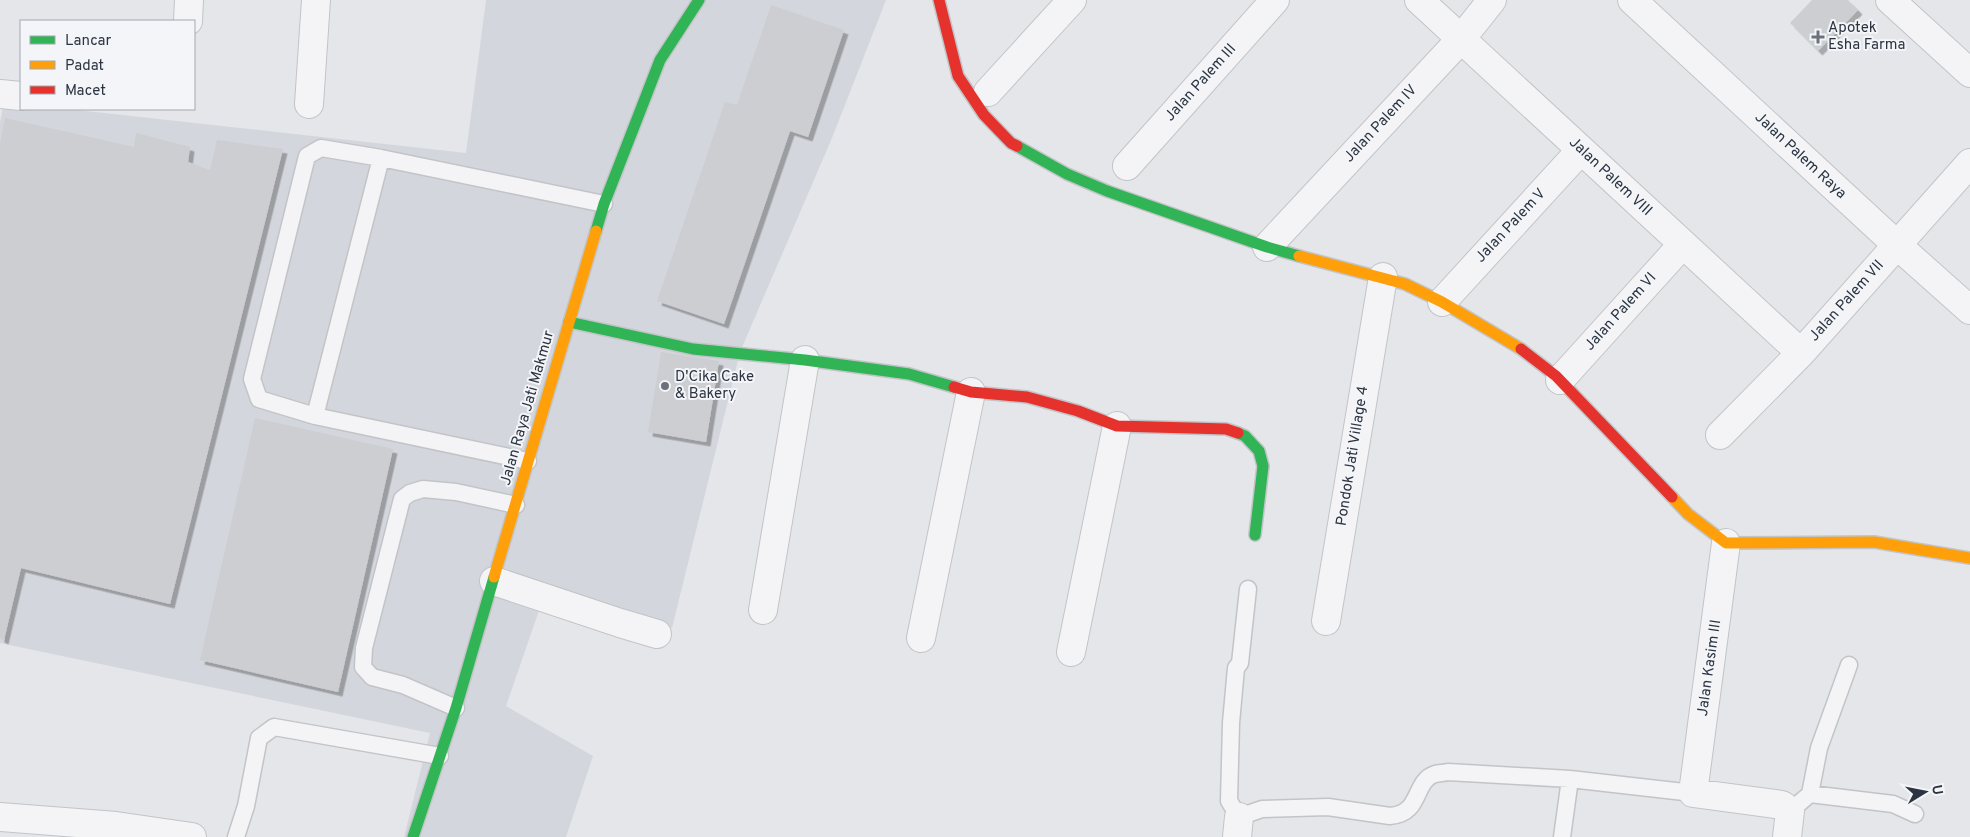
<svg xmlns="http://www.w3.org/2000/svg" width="1970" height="837" font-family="Overpass,sans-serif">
  <defs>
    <filter id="shadow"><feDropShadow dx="4.5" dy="4.5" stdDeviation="0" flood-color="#0004"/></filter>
  </defs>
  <rect width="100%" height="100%" fill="#e4e6e9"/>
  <path fill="#d3d6dc" d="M486,0H886L832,138L740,352L672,628L544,596L506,706L593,756L566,837H404L430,733L0,643V122L4,102L21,109H68L466,153Z"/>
  <path fill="#cdced1" filter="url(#shadow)" d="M1812,0H1848L1858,10L1818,51L1790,23Z
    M771,5L844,30L808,137L790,131L724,324L657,301L725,102L737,105Z
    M5,118L134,147L136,133L190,147L188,162L210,170L217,140L283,149L170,604L21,568L4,640L0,638V143Z
    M661,352L719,361L706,442L648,432Z
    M255,418L393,449L338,692L200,660Z"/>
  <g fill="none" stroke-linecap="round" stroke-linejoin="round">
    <defs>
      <path id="lane" d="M315,416L381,158
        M528,461L315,416L259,399L252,379L307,156L321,148L381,158L604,204
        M1248,589L1240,663L1236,668L1231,723L1229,801L1239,817L1262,809L1328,807L1390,816C1422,814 1413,781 1435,774C1439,773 1444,773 1448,772L1570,779L1693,793
        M456,708L403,685L372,677L363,667L364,648L402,499L410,493L423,489L456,492L516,505
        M1810,794L1819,748L1849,665
        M1790,811L1810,794L1893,804L1915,814
        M236,837L246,806L259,738L274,727L440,756
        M1562,837L1570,779"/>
      <path id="street" d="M1419,0L1801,353
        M1632,0L1897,245L1970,310
        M1890,0L1970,73
        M188,21L189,0
        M988,92L1072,0
        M0,94L21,96
        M309,104L316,0
        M1127,166L1275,0
        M1267,247L1461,39L1492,0
        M1442,302L1581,150
        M1560,380L1683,244
        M1720,435L1801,353L1970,163
        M1726,543L1693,793L1782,805L1790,811L1787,837
        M494,581L620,623L657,634
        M763,610L805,360
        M1326,621L1383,277
        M921,638L971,392
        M1071,652L1117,426
        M0,817L116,826L192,837
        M1237,837L1239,817"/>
      <path id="fast" d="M1017,146L1067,174L1107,191L1267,247L1299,256
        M596,231L604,204L660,60L699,0
        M569,322L693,349L805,360L909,374L954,387
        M1238,433L1245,436L1259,451L1263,466L1255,535
        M413,837L456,708L494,577"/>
      <path id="slow" d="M1299,256L1405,284L1442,302L1521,349
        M1672,497L1688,514L1726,543L1874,542L1970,558
        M494,577L596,231"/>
      <path id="jam" d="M939,0L958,76L984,115L1011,143L1017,146
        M1521,349L1556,376L1672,497
        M954,387L971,392L1027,397L1078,411L1117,426L1226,429L1238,433"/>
    </defs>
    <use href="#lane" stroke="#c2c4c7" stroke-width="19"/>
    <use href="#street" stroke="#c2c4c7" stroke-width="30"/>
    <use href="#fast" stroke="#c2c4c7" stroke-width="14"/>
    <use href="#slow" stroke="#c2c4c7" stroke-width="14"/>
    <use href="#jam" stroke="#c2c4c7" stroke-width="14"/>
    <use href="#lane" stroke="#f4f4f6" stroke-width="16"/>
    <use href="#street" stroke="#f4f4f6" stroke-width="28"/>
    <use href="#fast" stroke="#30b455" stroke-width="11"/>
    <use href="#slow" stroke="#ff9f0a" stroke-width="11"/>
    <use href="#jam" stroke="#e5322d" stroke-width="11"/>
  </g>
  <g fill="#6c727c" stroke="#f3f5f8" stroke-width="2">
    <path d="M1815.5 29.5h5v5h5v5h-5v5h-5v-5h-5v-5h5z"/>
    <circle cx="665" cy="386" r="5"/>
  </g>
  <g text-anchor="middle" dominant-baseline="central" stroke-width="4" stroke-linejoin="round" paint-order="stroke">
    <g font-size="15" fill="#2c3441" stroke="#f3f5f8" text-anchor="start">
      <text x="1828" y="28">Apotek<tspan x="1828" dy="17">Esha Farma</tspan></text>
      <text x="675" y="377">D'Cika Cake<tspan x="675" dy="17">&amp; Bakery</tspan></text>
    </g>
    <g font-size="15" fill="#2c3441" stroke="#f3f5f8">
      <text transform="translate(1201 83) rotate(-48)">Jalan Palem III</text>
      <text transform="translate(1381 124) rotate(-47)">Jalan Palem IV</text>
      <text transform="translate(1800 156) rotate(43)">Jalan Palem Raya</text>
      <text transform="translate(1610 177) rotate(43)">Jalan Palem VIII</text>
      <text transform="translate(1511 226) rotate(-47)">Jalan Palem V</text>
      <text transform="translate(1847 301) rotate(-48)">Jalan Palem VII</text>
      <text transform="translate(1621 312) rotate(-48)">Jalan Palem VI</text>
      <text transform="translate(528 408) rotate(-74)">Jalan Raya Jati Makmur</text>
      <text transform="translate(1353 456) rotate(-81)">Pondok Jati Village 4</text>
      <text transform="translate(1710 668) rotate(-82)">Jalan Kasim III</text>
    </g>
  </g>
  <rect x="20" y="20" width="175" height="90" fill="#f3f5f8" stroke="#a3a8af"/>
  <rect x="30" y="36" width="25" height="8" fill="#30b455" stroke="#a3a8af"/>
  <text x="65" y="45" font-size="15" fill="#2c3441">Lancar</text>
  <rect x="30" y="61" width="25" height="8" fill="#ff9f0a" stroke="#a3a8af"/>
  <text x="65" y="70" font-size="15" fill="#2c3441">Padat</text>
  <rect x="30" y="86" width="25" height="8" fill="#e5322d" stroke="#a3a8af"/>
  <text x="65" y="95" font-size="15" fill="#2c3441">Macet</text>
  <g transform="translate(1925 792) rotate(80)" stroke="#f3f5f8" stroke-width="4" paint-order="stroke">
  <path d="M0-4L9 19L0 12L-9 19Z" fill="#2c3441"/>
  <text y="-8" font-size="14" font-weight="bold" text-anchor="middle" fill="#2c3441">U</text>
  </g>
</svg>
